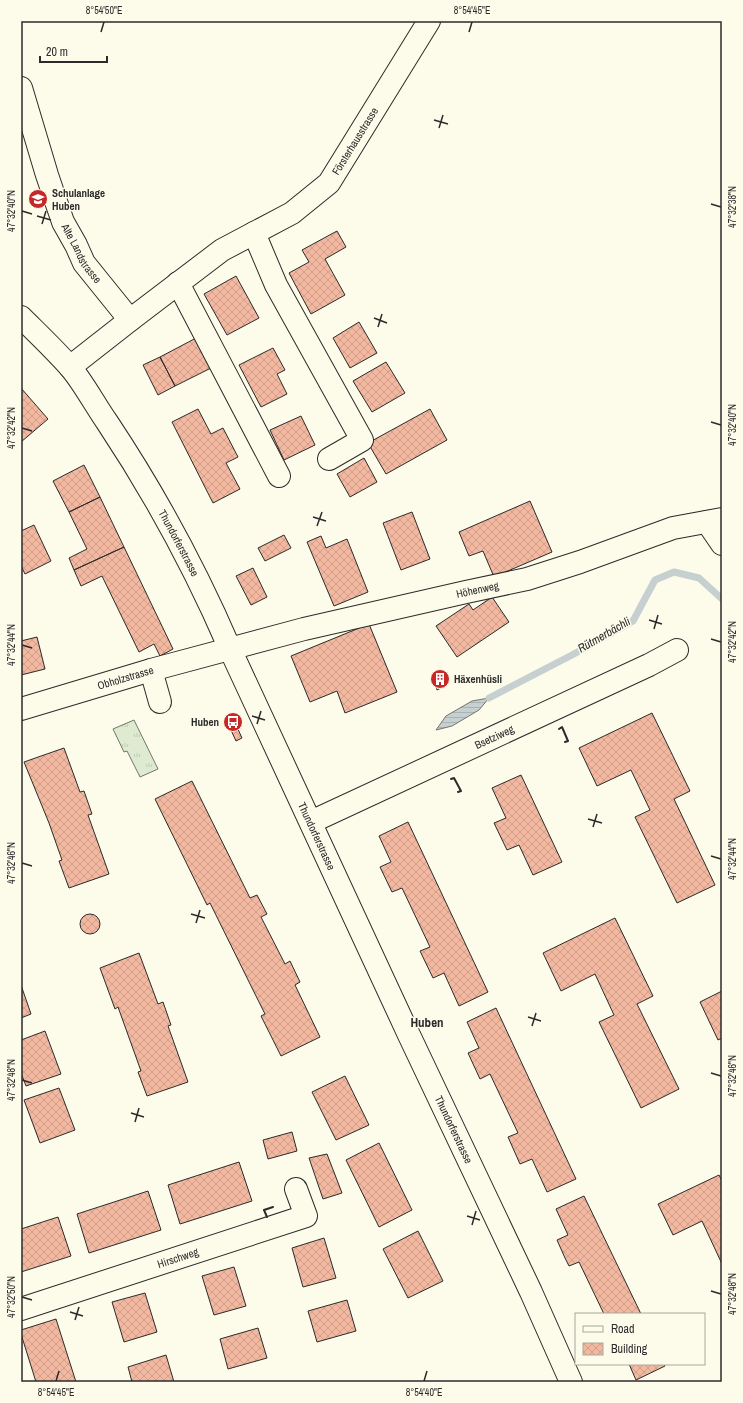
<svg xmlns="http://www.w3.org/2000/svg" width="743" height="1403" font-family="'Archivo Narrow',sans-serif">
  <defs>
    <pattern id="grass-tufts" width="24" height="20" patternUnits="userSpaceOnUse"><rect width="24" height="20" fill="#deebd1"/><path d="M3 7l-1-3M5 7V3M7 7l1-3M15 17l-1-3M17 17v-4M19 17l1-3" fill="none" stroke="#bfcab4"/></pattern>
    <pattern id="water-rules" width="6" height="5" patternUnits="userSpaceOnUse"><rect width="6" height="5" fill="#c7d0d0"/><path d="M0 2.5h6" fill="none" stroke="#abb3b3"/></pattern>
    <pattern id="building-cross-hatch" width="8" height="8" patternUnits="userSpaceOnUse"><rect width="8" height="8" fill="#f2b8a0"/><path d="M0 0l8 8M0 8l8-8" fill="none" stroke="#d09e8a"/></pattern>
  </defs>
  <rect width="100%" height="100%" fill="#fdfbea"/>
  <path fill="url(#grass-tufts)" stroke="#74746e" d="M134,720L158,769L140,777L127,751L124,752L113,729Z"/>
  <path fill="url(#water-rules)" stroke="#74746e" d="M489,698L479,710L452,726L436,730L446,716L472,701Z"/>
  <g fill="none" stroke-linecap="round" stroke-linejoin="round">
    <path stroke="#c7d0d0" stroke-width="7" d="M489,698L572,655L633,621L655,580L674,572L699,578L722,599"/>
  </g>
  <path fill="url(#building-cross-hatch)" stroke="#2b2b2b" d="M337,231L346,247L325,259L345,295L311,314L289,273L309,262L302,250Z
    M236,276L259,318L227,335L204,294Z
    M359,322L377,353L350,368L333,338Z
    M198,337L213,367L175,386L160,357Z
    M273,348L285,370L277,374L287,394L261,407L239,365Z
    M160,357L175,386L158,395L143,365Z
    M386,362L405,393L372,412L353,381Z
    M21,388L48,419L21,442Z
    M198,409L211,434L223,428L238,457L226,463L240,489L213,503L172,422Z
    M430,409L447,440L386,474L368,443Z
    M301,416L315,445L284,460L270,430Z
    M364,458L377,482L350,497L337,474Z
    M84,465L100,497L69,512L53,481Z
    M100,497L124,547L74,570L69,558L87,549L69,512Z
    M530,501L552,552L494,577L483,551L469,556L459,532Z
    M412,512L430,559L401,570L383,523Z
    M34,525L51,561L25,574L21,566V531Z
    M284,535L291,548L265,561L258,548Z
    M321,536L326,548L347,539L368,592L334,606L307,542Z
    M124,547L173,649L160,656L154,644L139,652L102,576L81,586L74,570Z
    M253,568L267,597L251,605L236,576Z
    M492,597L509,622L457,657L436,626L469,604L473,610Z
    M369,624L397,692L345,713L337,691L310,702L291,656Z
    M37,637L45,669L21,675V641Z
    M443,671L447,685L437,690L432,674Z
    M652,713L690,791L674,799L715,885L677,903L635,817L650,810L631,770L597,786L579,748Z
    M236,725L242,738L236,741L230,728Z
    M64,748L80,792L84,791L92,814L88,815L109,874L69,888L59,861L62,860L49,823L24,762Z
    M521,775L562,862L533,875L519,845L507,850L494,823L506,818L492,788Z
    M192,781L250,898L257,895L267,914L261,917L285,964L290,961L300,982L295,985L320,1037L281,1056L261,1016L265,1014L255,994L210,903L207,905L155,799Z
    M408,822L488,992L459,1006L444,973L433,978L420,951L430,947L402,888L392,892L380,867L391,862L379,836Z
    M80 924a10 10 0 1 1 20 0a10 10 0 1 1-20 0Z
    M615,918L653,996L637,1004L679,1089L641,1108L599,1022L614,1015L595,974L561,991L543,953Z
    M139,953L158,1004L163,1002L171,1025L168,1026L188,1082L147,1096L138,1072L141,1071L118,1007L115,1009L100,968Z
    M21,985L31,1014L21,1018Z
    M722,991V1038L718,1040L700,1002Z
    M496,1008L576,1179L547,1192L532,1159L520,1164L508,1137L518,1133L490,1074L480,1079L468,1053L479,1048L467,1022Z
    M45,1031L61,1074L26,1086L21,1073V1040Z
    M345,1076L369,1125L336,1140L312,1092Z
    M59,1088L75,1130L40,1143L24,1100Z
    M292,1132L297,1151L268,1159L263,1140Z
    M379,1143L412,1210L379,1227L346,1160Z
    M327,1154L342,1193L323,1199L309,1158Z
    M239,1162L252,1201L180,1224L168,1185Z
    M719,1175L722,1181V1264L702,1221L673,1235L658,1204Z
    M148,1191L161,1230L89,1253L77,1214Z
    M584,1196L641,1314H604L579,1262L569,1266L565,1258L557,1240L568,1235L556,1209Z
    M58,1217L71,1256L21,1272V1229Z
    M418,1231L443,1281L408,1298L383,1249Z
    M324,1238L336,1278L303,1287L292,1248Z
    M234,1267L246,1306L214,1315L202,1276Z
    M145,1293L157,1332L124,1342L112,1302Z
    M347,1300L356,1331L317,1342L308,1311Z
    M56,1319L76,1382H36L21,1334V1330Z
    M258,1328L267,1358L228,1369L220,1339Z
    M166,1355L174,1382H132L128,1367Z
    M629,1364H664L665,1366L636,1380Z"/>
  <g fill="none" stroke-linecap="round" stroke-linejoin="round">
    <defs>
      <g id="minor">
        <path id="s1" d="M21,88L47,175L63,222L76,245L84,263L130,320"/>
        <path d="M254,233L276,285L362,440L329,459"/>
        <path d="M178,283L279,476"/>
        <path id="s2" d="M21,317C37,333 54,349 70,367C83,382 95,405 107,422C155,494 196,570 230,649L409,1035L531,1292L571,1382"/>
        <path id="s3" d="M70,367L130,320L222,250L292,213L329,183L429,21"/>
        <path d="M707,522L722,544"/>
        <path d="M151,670L160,702"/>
        <path id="s4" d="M21,709L151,670L304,629L466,592L527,579L580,562L673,528L722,519"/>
        <path id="s5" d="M311,822L649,665L677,650"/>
        <path id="s6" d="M21,1309L306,1216L296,1189"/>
      </g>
    </defs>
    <use href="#minor" stroke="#2b2b2b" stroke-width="24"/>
    <use href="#minor" stroke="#fdfbea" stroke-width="22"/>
    <path stroke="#2b2b2b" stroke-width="2" d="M559,729L562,727L568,741L565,742
      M451,779L454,778L461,791L458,792
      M267,1217L264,1210L273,1207"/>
  </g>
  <path fill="none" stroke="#2b2b2b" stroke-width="1.5" d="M101,32L104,22M469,32L472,22M434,120L448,124M439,128L443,115M711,204L721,207M22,211L32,214M37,216L51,220M42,224L46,211M374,318L387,323M378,327L382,314M711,422L721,425M22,428L32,431M313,517L326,521M317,526L322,512M649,620L662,624M654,629L658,615M711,639L721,642M22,645L32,648M252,716L265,720M257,724L261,711M588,819L602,823M593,827L597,814M711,856L721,859M22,863L32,866M191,914L205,918M196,923L200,910M528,1017L541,1021M532,1026L536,1013M711,1073L721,1076M22,1080L32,1083M131,1113L144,1117M135,1122L139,1108M467,1216L480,1220M472,1225L476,1211M711,1291L721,1294M22,1297L32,1300M70,1312L83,1316M75,1320L79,1307M56,1381L59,1371M424,1381L427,1371"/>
  <defs>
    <symbol id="school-disc" viewBox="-11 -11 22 22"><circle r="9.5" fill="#c62828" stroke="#fdfbea"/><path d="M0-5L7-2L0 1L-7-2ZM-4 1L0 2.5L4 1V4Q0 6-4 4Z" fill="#fff"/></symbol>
    <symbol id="building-disc" viewBox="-11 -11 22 22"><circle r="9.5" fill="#c62828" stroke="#fdfbea"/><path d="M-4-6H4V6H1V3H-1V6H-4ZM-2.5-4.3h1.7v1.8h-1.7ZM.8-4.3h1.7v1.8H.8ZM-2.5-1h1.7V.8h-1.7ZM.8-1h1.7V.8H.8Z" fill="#fff"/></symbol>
    <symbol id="bus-disc" viewBox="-11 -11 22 22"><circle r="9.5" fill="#c62828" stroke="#fdfbea"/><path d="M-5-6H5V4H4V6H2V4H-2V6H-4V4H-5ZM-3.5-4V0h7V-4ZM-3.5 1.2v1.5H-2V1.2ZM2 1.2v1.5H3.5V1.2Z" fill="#fff"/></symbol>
  </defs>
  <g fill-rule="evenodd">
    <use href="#school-disc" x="27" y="188" width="22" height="22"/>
    <use href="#building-disc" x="429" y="668" width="22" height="22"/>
    <use href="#bus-disc" x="222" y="711" width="22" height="22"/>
  </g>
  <g text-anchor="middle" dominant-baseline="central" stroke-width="3" stroke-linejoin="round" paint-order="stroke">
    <g font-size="11" fill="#2b2b2b" stroke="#fdfbea">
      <text stroke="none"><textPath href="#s3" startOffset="368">Försterhausstrasse</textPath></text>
      <text stroke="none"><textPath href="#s1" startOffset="177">Alte Landstrasse</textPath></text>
      <text stroke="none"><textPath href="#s2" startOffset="277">Thundorferstrasse</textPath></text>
      <text stroke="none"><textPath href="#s4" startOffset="472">Höhenweg</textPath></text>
      <text stroke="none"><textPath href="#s4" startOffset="109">Obholzstrasse</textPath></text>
      <text stroke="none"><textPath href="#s5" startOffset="202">Bsetziweg</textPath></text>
      <text stroke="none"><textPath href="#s2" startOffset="601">Thundorferstrasse</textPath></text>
      <text stroke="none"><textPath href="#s2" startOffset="925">Thundorferstrasse</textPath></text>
      <text stroke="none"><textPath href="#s6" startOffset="165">Hirschweg</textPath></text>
    </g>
    <g font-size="11" font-weight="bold" fill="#2b2b2b" stroke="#fdfbea" text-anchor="start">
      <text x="52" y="193">Schulanlage<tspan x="52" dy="13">Huben</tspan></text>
      <text x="454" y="679">Häxenhüsli</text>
      <text x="219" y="722" text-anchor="end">Huben</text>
    </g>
    <g font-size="12" font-style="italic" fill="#2b2b2b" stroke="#fdfbea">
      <text transform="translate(604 635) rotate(-30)">Rütmerbächli</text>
    </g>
    <g font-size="13" font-weight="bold" fill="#2b2b2b" stroke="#fdfbea">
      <text x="427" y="1022">Huben</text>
    </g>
  </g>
  <rect width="743" height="1403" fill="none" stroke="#fdfbea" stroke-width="44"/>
  <rect x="575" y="1313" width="130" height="52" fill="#fdfbea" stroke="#a9a89e"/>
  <rect x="583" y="1326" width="20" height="6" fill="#fdfbea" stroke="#a9a89e"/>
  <text x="611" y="1333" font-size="12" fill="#2b2b2b">Road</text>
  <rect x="583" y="1343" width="20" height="12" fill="url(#building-cross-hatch)" stroke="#a9a89e"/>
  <text x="611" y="1353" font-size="12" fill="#2b2b2b">Building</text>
  <path d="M40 56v6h67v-6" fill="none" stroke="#2b2b2b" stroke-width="2"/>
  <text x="46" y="56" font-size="12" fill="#2b2b2b" stroke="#fdfbea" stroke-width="3" paint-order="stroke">20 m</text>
  <rect x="22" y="22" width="699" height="1359" fill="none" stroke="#2b2b2b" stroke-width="1.5"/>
  <g font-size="10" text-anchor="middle" fill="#2b2b2b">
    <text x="104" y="14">8°54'50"E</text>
    <text x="472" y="14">8°54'45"E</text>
    <text transform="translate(732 207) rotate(-90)" y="4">47°32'38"N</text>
    <text transform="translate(11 211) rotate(-90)" y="4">47°32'40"N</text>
    <text transform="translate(732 425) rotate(-90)" y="4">47°32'40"N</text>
    <text transform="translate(11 428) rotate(-90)" y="4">47°32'42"N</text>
    <text transform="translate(732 642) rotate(-90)" y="4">47°32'42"N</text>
    <text transform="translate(11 645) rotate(-90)" y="4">47°32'44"N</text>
    <text transform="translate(732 859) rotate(-90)" y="4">47°32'44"N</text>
    <text transform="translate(11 863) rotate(-90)" y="4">47°32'46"N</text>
    <text transform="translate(732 1076) rotate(-90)" y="4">47°32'46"N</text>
    <text transform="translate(11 1080) rotate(-90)" y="4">47°32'48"N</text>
    <text transform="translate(732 1294) rotate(-90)" y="4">47°32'48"N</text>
    <text transform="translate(11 1297) rotate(-90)" y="4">47°32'50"N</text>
    <text x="56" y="1396">8°54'45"E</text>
    <text x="424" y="1396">8°54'40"E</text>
  </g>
</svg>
